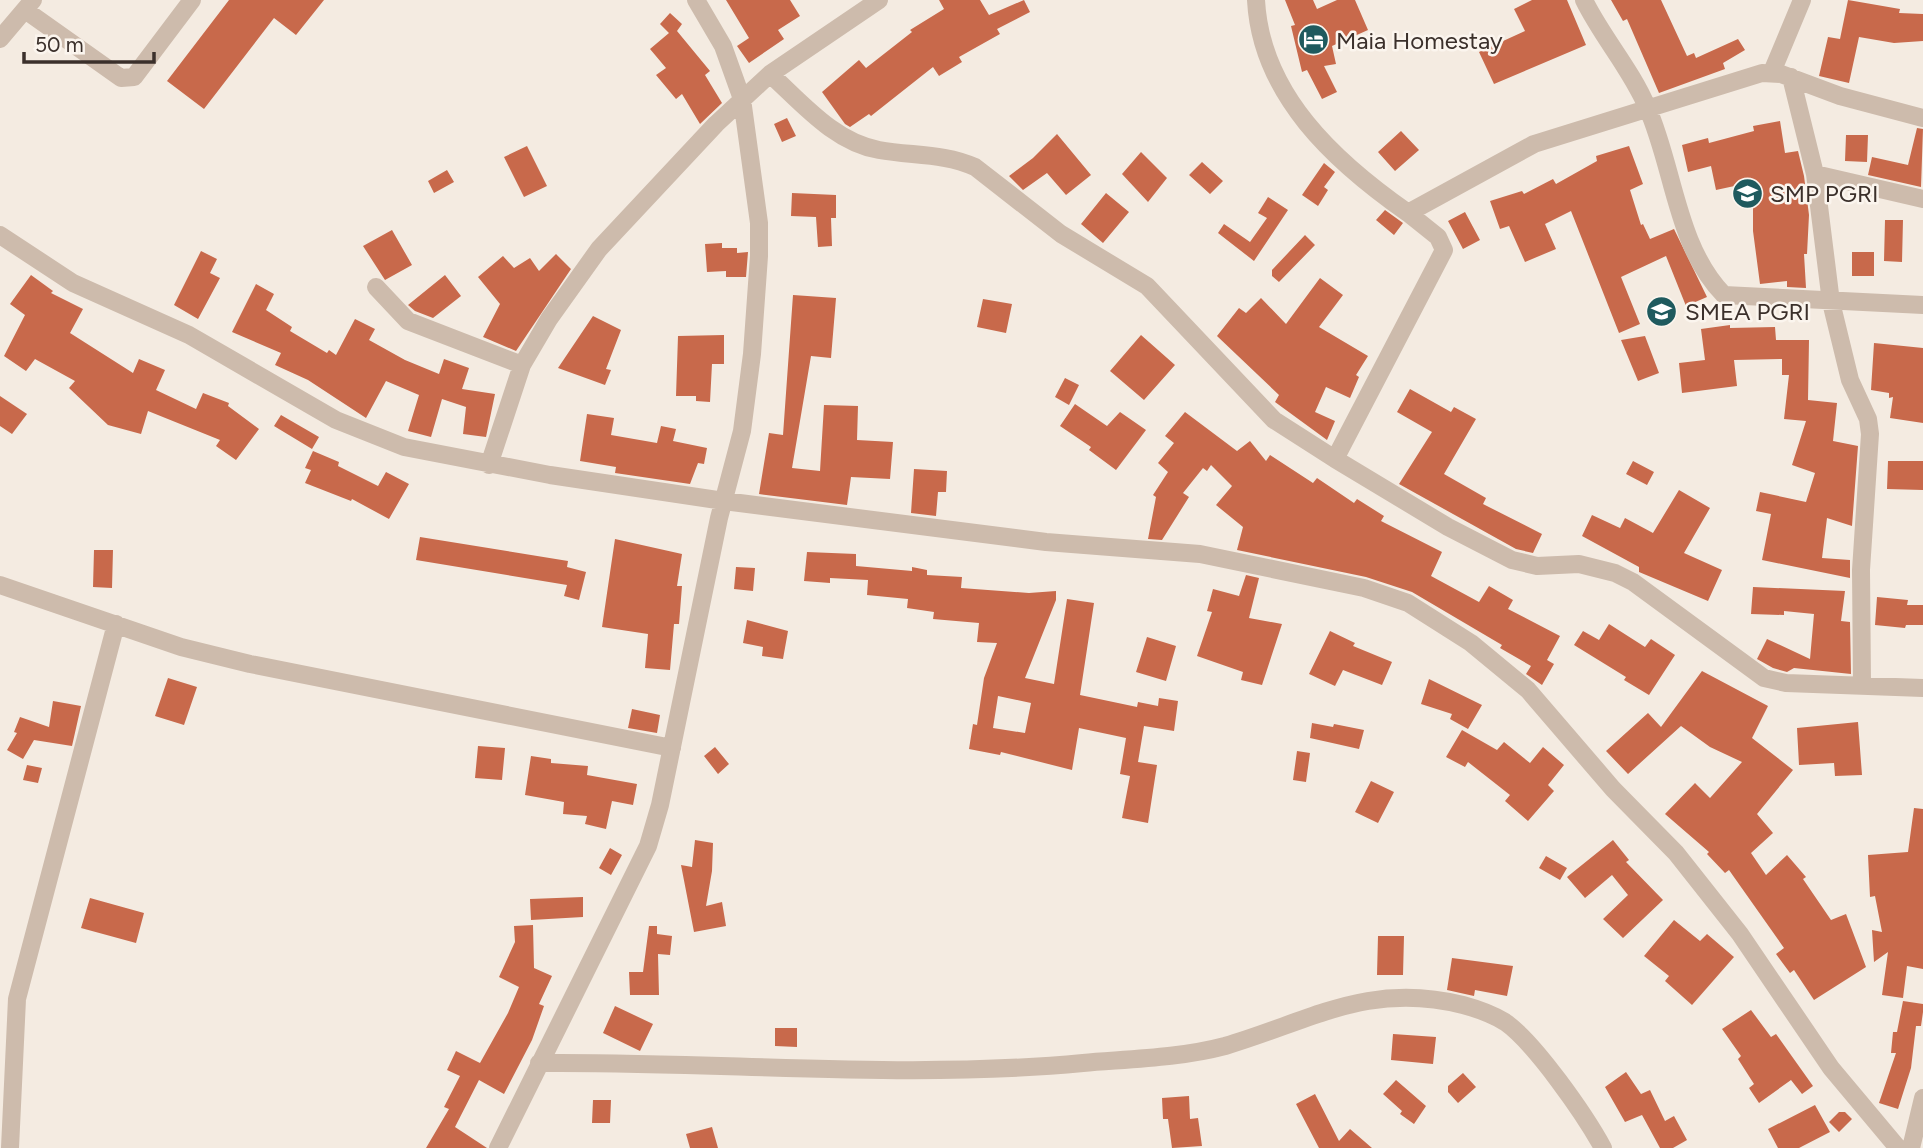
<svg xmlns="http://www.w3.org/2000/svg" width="1923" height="1148" font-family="Figtree,sans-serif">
  <rect width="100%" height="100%" fill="#f4ebe1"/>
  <path fill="#c8694b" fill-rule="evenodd" d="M229,0H324L296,35L274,18L204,109L167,81Z
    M726,0H790L800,16L778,30L784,39L749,63L737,46L749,38Z
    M939,0H980L989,15L1024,0L1030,12L997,29L1000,34L959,57L962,62L939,76L933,67L871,116L869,114L850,127L845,124L822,92L859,60L866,68L912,32L910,30L944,9Z
    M1285,0H1313L1317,9L1337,0H1355L1368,30L1332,46L1336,64L1324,66L1337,92L1322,99L1307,70L1302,72L1291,26L1295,25Z
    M1532,0H1567L1586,45L1494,84L1479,52L1525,31L1514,9Z
    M1611,0H1661L1687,56L1694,53L1696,58L1738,39L1745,50L1723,63L1725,69L1659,93L1627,19L1623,21Z
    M1848,0L1900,9L1899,13L1923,14V41L1894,43L1859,37L1849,83L1819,76L1828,37L1840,39Z
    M670,13L682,24L677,31L710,71L705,75L722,103L700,124L682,94L676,99L656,75L666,68L650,49L669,33L660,24Z
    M787,118L796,136L782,142L774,124Z
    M1780,121L1785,153L1798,151L1804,176L1809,215L1807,254H1804L1806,288L1787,287V281L1760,284L1753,231V182L1716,190L1711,166L1688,172L1682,145L1708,138L1709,143L1754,131L1753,126Z
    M1917,128L1923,129L1921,187L1868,175L1872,157L1908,165Z
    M1401,131L1419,150L1395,171L1378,152Z
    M1057,134L1091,175L1066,195L1047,173L1023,190L1009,176L1033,158Z
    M1846,135H1868L1867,162L1845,161Z
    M527,146L547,186L524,197L504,157Z
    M1629,146L1643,184L1630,190L1641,225L1643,224L1650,239L1674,229L1707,297L1686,306L1666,256L1621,277L1640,324L1619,333L1571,211L1545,224L1556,249L1525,262L1509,226L1500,229L1490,201L1522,191L1524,194L1553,179L1556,184L1597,161L1596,156Z
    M1141,152L1167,178L1148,202L1122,174Z
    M1202,162L1223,181L1210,194L1189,175Z
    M1324,163L1335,172L1324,187L1328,190L1318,206L1302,195Z
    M447,170L454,182L434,193L428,181Z
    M792,193L836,195V218H831L832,246L818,247L816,217L791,216Z
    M1106,193L1129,212L1103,243L1081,224Z
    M1268,197L1288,210L1254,261L1218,233L1224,224L1250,242L1267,218L1258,213Z
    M1385,210L1403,223L1394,235L1376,220Z
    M1465,212L1480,240L1463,249L1448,221Z
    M1885,220H1903L1902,262L1884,261Z
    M392,230L412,265L385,280L363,246Z
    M1305,235L1315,245L1279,282L1272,276V270Z
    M722,243V248H737V253L748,252L746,277H726V271L707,272L705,244Z
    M201,251L217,259L210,273L220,278L198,319L174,305Z
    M1852,252H1874V276H1852Z
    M556,254L571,269L516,351L483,337L500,304L478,277L503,256L514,268L530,258L539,271Z
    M31,275L53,291L51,293L83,309L70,333L133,373L139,359L165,370L156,390L196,409L203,393L229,403L228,406L259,429L236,460L216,446L220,440L148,411L141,434L108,425L69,388L75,381L35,359L26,371L4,356L25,315L10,304Z
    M445,275L461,296L433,318L415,311L408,305Z
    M1320,278L1343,295L1319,327L1368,356L1356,375L1359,377L1350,398L1326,387L1315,412L1335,421L1327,440L1275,402L1279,395L1217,336L1239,308L1246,313L1261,298L1286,324Z
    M256,284L274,294L266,310L292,327L290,331L327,353L329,350L336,355L355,319L375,329L369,340L405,360L439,374L444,359L469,368L462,389L495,394L486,437L463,434L466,407L442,399L431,437L408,431L419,395L386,381L366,418L308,380L275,365L281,353L232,332Z
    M793,295L836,298L831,358L811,356L792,468L820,471L824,405L858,406L857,440L893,442L890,479L851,477L847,505L759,494L769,433L783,435Z
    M983,299L1012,304L1006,333L977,327Z
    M593,316L621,330L606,369L611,370L605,385L558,368Z
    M1730,325V328L1775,327L1776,340H1809L1808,400L1837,403L1833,441L1858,446L1852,526L1827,518L1822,558L1850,560V578L1762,560L1771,514L1756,511L1760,492L1806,502L1815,473L1792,465L1806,421L1784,419L1789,375H1782V359L1734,360L1737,386L1682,393L1679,363L1705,360L1701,329Z
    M724,335V364H712L710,402L696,401V396H676L678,336Z
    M1141,335L1175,365L1144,400L1110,371Z
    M1645,336L1659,373L1638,381L1621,340Z
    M1874,343L1923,348V423L1890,418L1893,397L1889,398V393L1871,390Z
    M1065,378L1079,385L1069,405L1055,397Z
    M1410,389L1451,412L1454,407L1476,419L1444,474L1486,498L1483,504L1542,534L1533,553L1516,549L1399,484L1432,432L1397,412Z
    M0,396L27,414L12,434L0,426Z
    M1075,404L1107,426L1120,412L1146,430L1116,470L1089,450L1091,447L1060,426Z
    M1185,412L1237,451L1250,441L1266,461L1270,455L1313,483L1317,478L1354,503L1357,499L1384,516L1381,521L1442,552L1431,576L1479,602L1489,586L1513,600L1508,609L1560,636L1547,660L1554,664L1542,685L1526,674L1531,666L1500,648L1502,645L1412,592L1366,577L1237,550L1243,527L1216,505L1232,486L1211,465L1207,471L1203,468L1183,493L1189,497L1162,540L1148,539L1156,497L1153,495L1168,472L1158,463L1174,443L1165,436Z
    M587,414L614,418L611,435L657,443L661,426L676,429L673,441L707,448L704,464L698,463L690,484L615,473L616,467L580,461Z
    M281,415L319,437L312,449L274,426Z
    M313,451L339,462L338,466L378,486L386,472L409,484L389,519L352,499L351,501L305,483L311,470L305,468Z
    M1633,461L1654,472L1647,485L1626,474Z
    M1888,461H1923V490L1887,489Z
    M914,469L947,471L946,492H938L936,516L911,513Z
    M1679,490L1710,508L1684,553L1722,570L1708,601L1639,572V567L1582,536L1592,515L1620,528L1625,518L1653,533Z
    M420,537L568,561L567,567L586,572L579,600L564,596L567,585L416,560Z
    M615,539L682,554L677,586H682L679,624H674L670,670L645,668L648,634L602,627Z
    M94,550H113L112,588L93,587Z
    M807,552L856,554V566L912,571V567L927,570V575L962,577L961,588L1029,593L1056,591V600L1025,678L1054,684L1067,599L1094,603L1080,695L1137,707L1138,702L1158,706L1159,698L1178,701L1174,731L1144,726L1138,762L1157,765L1148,823L1122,818L1130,776L1120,774L1126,738L1079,728L1072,770L1001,752L1000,755L969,749L973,724L977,725L984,678L997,643L977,642L979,623L933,619L934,612L907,608L908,599L867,595L868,580L830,578V583L804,581ZM998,696L1031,703L1025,733L993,728Z
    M736,567L755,568L753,591L734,589Z
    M1246,575L1259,578L1249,618L1282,624L1262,685L1241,680L1243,672L1197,656L1212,612L1207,611L1213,589L1239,596Z
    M1753,587L1845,591L1841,621L1850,622L1851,674L1794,668L1787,672L1773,668L1757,659L1767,639L1810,659L1814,614L1784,611V615L1751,614Z
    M1877,597L1908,600L1907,605H1923V625H1906L1905,628L1875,625Z
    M747,620L788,631L783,659L762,656L763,647L743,643Z
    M1609,624L1645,647L1651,639L1675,655L1649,695L1624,680L1626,677L1574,645L1583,631L1599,640Z
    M1330,631L1355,643L1353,646L1392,662L1382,685L1343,670L1335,686L1309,674Z
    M1147,637L1176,646L1166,681L1136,672Z
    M1702,671L1768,706L1752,738L1793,770L1757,814L1773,833L1751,853L1766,875L1787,855L1806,877L1803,879L1831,920L1846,914L1866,967L1814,1000L1794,970L1790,973L1776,954L1784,948L1729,870L1725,873L1707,854L1709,852L1665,814L1695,783L1710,798L1742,762L1710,747L1681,726L1628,774L1606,751L1648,713L1661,727Z
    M168,678L197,687L184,725L155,716Z
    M1429,679L1482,705L1468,729L1450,719L1452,714L1421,704Z
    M53,701L81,706L72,746L34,740L23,759L7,750L17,733L14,732L20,717L49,727Z
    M632,709L660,715L657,733L628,728Z
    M1858,722L1862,775L1835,776L1834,763L1799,765L1797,728Z
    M1312,723L1333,727L1334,724L1364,730L1359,749L1310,738Z
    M1462,730L1497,750L1504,742L1530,763L1543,747L1564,765L1548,785L1554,791L1528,821L1505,801L1510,795L1468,762L1465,767L1446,757Z
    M478,746L505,748L502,780L475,778Z
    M715,747L729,764L718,774L704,756Z
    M1297,751L1310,753L1306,782L1293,780Z
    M531,756L551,759V763L588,766L587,775L637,784L633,805L612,801L606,829L585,824L587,816L563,814L564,802L525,795Z
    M27,765L42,768L38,783L23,780Z
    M1371,781L1394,792L1378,823L1355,812Z
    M1914,808L1923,809V969L1907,966L1903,998L1882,995L1888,952L1874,962L1872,930L1882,932L1875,896L1870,897L1868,855L1908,852Z
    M695,840L713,843L712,871L706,906L722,902L726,926L694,932L681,865L692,867Z
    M1613,840L1629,860L1626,862L1663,900L1623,938L1603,919L1628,895L1612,875L1585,898L1567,877Z
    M610,848L622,855L611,875L599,868Z
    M1546,856L1567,868L1560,880L1539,868Z
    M583,897V917L531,920L530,899Z
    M90,898L144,913L136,943L81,928Z
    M1674,920L1700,941L1707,934L1734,957L1692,1005L1665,981L1669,976L1644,956Z
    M533,925L534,968L552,976L539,1004L544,1006L532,1040L504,1094L479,1080L455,1127L487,1148H426L449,1109L444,1107L460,1076L447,1070L456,1051L480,1063L508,1013L519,987L499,977L515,942L514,926Z
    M649,926H657V934L672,936L670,955L658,954L659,995H630L629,972H643Z
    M1378,936H1404L1403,975H1377Z
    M1452,958L1513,966L1507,996L1475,990L1474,996L1447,990Z
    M1903,1001L1923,1004V1012L1921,1026H1916L1911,1068L1898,1109L1879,1103L1896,1053H1891L1893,1032H1897Z
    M615,1006L653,1024L640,1051L603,1033Z
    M1751,1010L1771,1037L1776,1034L1813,1086L1802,1094L1791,1080L1759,1103L1749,1088L1754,1084L1738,1059L1741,1056L1722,1029Z
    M775,1028H797V1047L775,1046Z
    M1393,1034L1436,1037L1433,1064L1391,1060Z
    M1626,1072L1641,1094L1650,1090L1665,1121L1674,1116L1687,1140L1673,1148H1660L1642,1115L1625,1122L1605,1087Z
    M1463,1073L1476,1087L1458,1103L1448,1092V1086Z
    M1396,1080L1426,1106L1414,1124L1400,1114L1402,1111L1383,1094Z
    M1315,1094L1339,1141L1350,1129L1372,1148H1319L1296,1104Z
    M1189,1096L1190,1119L1198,1118L1202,1146L1172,1148L1168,1119H1163L1162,1098Z
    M593,1100H611L610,1123H592Z
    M1815,1105L1830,1132L1799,1148H1778L1768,1129Z
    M1839,1112H1845L1852,1119L1839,1132L1829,1122Z
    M712,1127L718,1148H690L686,1134Z"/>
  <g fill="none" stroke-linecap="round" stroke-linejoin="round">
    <path stroke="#cdbbac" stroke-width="18" d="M1256,0C1261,95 1335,162 1408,213L1534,144L1762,73L1781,74L1840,96L1923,118
      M1584,0C1602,37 1631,69 1647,107C1674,167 1676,246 1724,295L1923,305
      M25,10L121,78L134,77L192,0
      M0,39L33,0
      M1772,72L1802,0
      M770,74C802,103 834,142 879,150C912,156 944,153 975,167L1061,234L1147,286L1274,420L1335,459
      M1791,77L1815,174L1831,302L1850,380L1868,419L1870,434L1861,570L1862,685
      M1815,174L1923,199
      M1408,213L1438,237L1444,250L1335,459L1448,527L1512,560L1537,566L1579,564L1615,573L1633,582L1764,678L1786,683L1923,688
      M0,235L73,283L189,335L336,420L404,447L550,475L724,501L1046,542L1200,554L1364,588L1408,603L1471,643L1528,690L1613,789L1676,853L1740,934L1831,1068L1898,1148
      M376,287L408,321L522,365
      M489,465L522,365L549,319L599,249L716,124L770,74L879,0
      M0,585L181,647L250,664L672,748
      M539,1063C720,1061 902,1080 1083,1063C1129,1059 1180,1058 1225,1046C1310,1021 1369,981 1463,1005C1478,1009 1492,1014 1505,1022C1535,1043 1585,1115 1603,1148
      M10,1148L17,999L116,624
      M498,1148L648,846L660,805L719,518L742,431L752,354L759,256V223L742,99L723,46L696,0
      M1911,1148L1923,1098"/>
  </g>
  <defs>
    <symbol id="hotel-disc" viewBox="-11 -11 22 22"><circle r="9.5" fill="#1f5a5e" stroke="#fbf5ee"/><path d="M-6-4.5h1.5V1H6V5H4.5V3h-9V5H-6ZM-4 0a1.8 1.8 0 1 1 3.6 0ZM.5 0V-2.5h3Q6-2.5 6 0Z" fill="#fff"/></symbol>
    <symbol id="school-disc" viewBox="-11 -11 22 22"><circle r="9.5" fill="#1f5a5e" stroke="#fbf5ee"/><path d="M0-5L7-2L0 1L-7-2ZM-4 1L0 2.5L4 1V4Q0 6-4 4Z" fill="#fff"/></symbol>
  </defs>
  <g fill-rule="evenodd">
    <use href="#hotel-disc" x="1296" y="22" width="35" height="35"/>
    <use href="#school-disc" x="1730" y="176" width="35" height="35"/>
    <use href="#school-disc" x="1644" y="294" width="35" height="35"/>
  </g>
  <g text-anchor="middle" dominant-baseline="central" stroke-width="5" stroke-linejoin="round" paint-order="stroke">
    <g font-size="24" fill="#3b302b" stroke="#fbf5ee" text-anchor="start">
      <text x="1336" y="40">Maia Homestay</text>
      <text x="1770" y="193">SMP PGRI</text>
      <text x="1685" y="311">SMEA PGRI</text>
    </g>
  </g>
  <path d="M24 52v10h130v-10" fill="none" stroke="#3b302b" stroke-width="3.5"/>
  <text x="35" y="52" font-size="21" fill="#3b302b" stroke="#fbf5ee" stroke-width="5" paint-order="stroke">50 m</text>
</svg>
